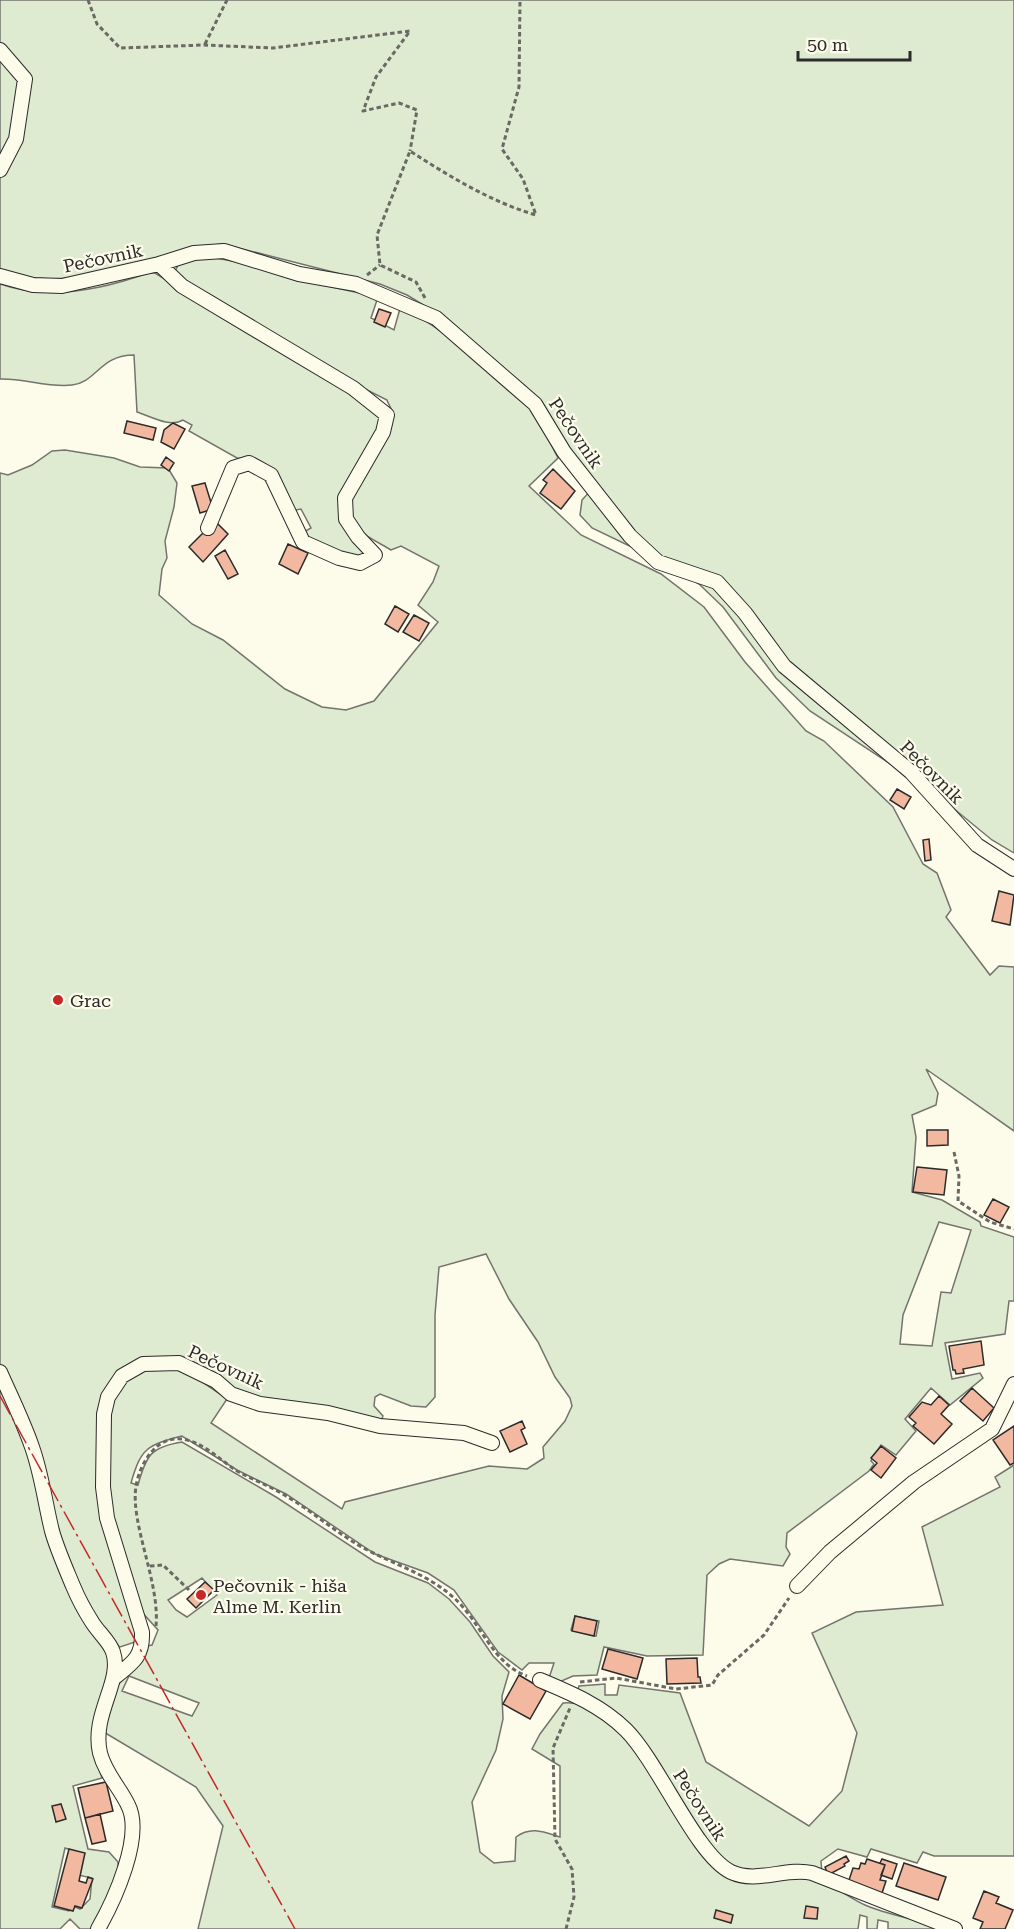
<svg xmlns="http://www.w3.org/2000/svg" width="1014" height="1929" font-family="'Roboto Serif',serif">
  <rect width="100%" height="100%" fill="#fdfbea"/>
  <path fill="#deebd1" stroke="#74746e" stroke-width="1.5" fill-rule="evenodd" d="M0,0H1014V853L992,840L936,794L810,711L776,678L723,607L699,584L667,564L592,528L580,515L582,500L593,488L540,403L524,385L440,315L407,295L380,284L223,244C147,251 77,297 0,271Z
    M203,256L250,264L295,279L378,297L371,318L394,330L401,305C439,329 501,371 529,405C541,420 549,441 558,458L529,486L581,535L661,574L704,607L745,662L806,731L824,741L893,807L923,864L937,873L951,910L946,917L990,975L999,966L1014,967V1131L926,1069L938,1093L936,1105L912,1115L916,1137L912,1192L942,1200L980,1222L981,1226L1014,1237V1301H1009L1005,1334L945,1343L952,1379L980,1373L983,1378L950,1405L931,1388L905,1419L916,1431L896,1455L881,1445L871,1461L874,1464L869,1471L787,1533L786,1547L790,1554L783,1566L730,1559L719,1564L707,1575L703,1655L647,1656L604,1647L597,1675L573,1676L557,1683L549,1678L554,1663H529L522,1670L498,1652L454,1590L428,1573L375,1554L286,1494L237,1470L182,1436C147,1445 141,1448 131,1483L138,1485C146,1455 151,1447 182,1442L276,1497L375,1562L428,1583L449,1599L470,1622L493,1656L509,1672L502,1696L503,1719L496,1750L472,1802L480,1852L494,1863L515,1861L516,1837C531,1826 544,1832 560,1837V1766L532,1749L540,1734L563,1703C622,1696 682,1819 709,1861C744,1898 767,1873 807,1877C824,1878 849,1898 865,1905C890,1916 919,1919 944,1929H888V1922L878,1920L877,1929H867V1917L860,1915L858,1929H198L223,1826L196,1787L102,1731C104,1681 131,1683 146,1646L152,1645L158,1630L140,1610L113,1532L107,1499L108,1412L123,1381L132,1372L150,1364L165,1365L186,1371L227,1399L211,1423L342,1509L345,1502L489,1466L527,1469L544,1458L543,1447L565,1421L572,1406L570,1398L555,1377L538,1342L509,1299L486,1254L439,1267L435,1315V1397L426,1407L411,1406L380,1394L375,1397L374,1406L383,1416L380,1424L248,1399L217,1383L189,1364L171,1359L152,1357L134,1362L118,1373L106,1390L101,1406L99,1490L111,1553L139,1632L138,1641L120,1647C88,1624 65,1564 55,1527C50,1509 49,1490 45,1472C37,1437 20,1395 0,1366V473L8,475L32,465L52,451L65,450L114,458L140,467L168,468L177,483L174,507L165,541L167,558L162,569L159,595L192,624L223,640L285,689L322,707L346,710L374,701L438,622L418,605L433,582L439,566L401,546L391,550C380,543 359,534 353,523C332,482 399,447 392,413C392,408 388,404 387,400L306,359L214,297L182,282L175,271L180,262ZM939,1222L971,1230L951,1293L941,1292L932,1346L900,1344L903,1315ZM202,1578L217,1595L187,1617L176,1610L168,1600ZM575,1616L599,1621L596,1636L571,1630ZM129,1676L199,1703L192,1716L122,1691Z
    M148,273H155L335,384L381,416L380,431L340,504L366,556C344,559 319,546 302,533L311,528L301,509L290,511L257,461L237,458L189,431L192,425L183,420C170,428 150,416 137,412L134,355C100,355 97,382 72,385C49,388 23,378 0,379V284C48,301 101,290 148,273Z
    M0,1380L32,1452L43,1496L100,1639L112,1662L96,1755L102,1778L73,1786L88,1849L109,1852L118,1862V1875L94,1929H80L70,1919L60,1929H0ZM65,1848L83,1854L78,1875L92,1878L90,1899L80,1909L73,1906L69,1911L52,1907Z
    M1014,1465V1856H934L923,1852L917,1863L871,1849L867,1857L838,1849L821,1861L822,1874L757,1875L720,1862L649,1753L577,1692L579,1686L605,1684V1695H617L619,1685L680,1693L706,1762L809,1826L842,1791L857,1733L812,1633L856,1612L943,1605L922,1527L1000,1487L995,1477Z"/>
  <path fill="#f2b8a0" stroke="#2b2b2b" stroke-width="1.5" d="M379,309L391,313L385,327L374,322Z
    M127,421L156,428L153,440L124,433Z
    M173,423L185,429L174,449L161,442L164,430Z
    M166,457L174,463L169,471L161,465Z
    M553,469L575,491L561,509L540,493L547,483L543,480Z
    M205,483L213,509L200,513L192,486Z
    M215,521L228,534L203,562L189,547Z
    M288,544L308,553L298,574L279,564Z
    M225,550L238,574L228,579L215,556Z
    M395,606L409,614L398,632L385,624Z
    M414,615L429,623L419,641L403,632Z
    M897,789L911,797L904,809L890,800Z
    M929,839L931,860L925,861L923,840Z
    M999,891L1014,895L1010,925L992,921Z
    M927,1130H948V1145L927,1146Z
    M917,1167L947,1170L944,1195L913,1192Z
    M993,1199L1009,1207L1000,1223L984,1215Z
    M981,1341L984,1365L963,1369L964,1373L956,1374L955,1370H953L949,1346Z
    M972,1388L994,1408L983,1421L960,1401Z
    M939,1396L949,1405L941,1414L952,1424L934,1444L913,1426L916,1423L909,1417L922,1402L931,1405Z
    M522,1421L525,1428L521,1430L527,1444L510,1452L500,1431Z
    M1014,1426V1463L1010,1465L993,1440Z
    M881,1446L896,1458L881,1478L871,1470L877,1463L871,1458Z
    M205,1582L214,1590L196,1608L187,1599Z
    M575,1616L597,1621L594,1636L572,1631Z
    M608,1649L643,1658L637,1679L602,1669Z
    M697,1658L698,1677H700L701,1683L667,1684L666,1659Z
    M519,1675L546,1691L530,1719L503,1704Z
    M106,1782L113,1811L85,1818L78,1788Z
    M61,1804L66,1819L56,1822L52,1806Z
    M100,1814L106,1841L92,1844L85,1818Z
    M69,1849L85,1853L79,1881L86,1883L88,1877L93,1879L82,1908L75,1906L73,1911L54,1906Z
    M846,1856L849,1861L844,1864L845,1866L828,1875L825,1867Z
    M867,1859L885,1865L880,1880L886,1881L881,1896L847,1886L853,1868L859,1869L861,1863L865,1864Z
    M882,1859L897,1864L892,1879L881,1875L885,1865L880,1863Z
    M904,1863L946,1877L938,1900L896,1886Z
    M984,1891L999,1897L996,1903L1013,1910L1005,1929H980L983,1922L973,1918Z
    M806,1906L818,1908L817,1919L804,1918Z
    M716,1910L733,1915L731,1923L714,1918Z"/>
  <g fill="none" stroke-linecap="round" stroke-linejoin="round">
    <defs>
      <path id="street" d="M0,50L25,79L16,139L0,170
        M159,264L182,286L353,388L387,415L383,432L345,498L346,519L358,537L375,555L360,563L339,558L303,542L271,475L249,463L233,468L208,528
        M0,276L33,285L62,286L159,264L194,253L224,251L299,274L356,284L436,318L535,404L564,452L630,536L658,562L717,582L745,613L784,666L911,772L977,845L1014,869
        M0,1372C11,1397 23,1421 32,1447C42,1475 45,1503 52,1531C57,1549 66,1569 73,1586C78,1598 85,1611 92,1622C98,1632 110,1642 113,1652C123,1681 91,1714 100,1753C105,1773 120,1788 128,1805C144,1836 114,1901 98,1929
        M797,1586L830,1552L914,1482L992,1429L1014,1384
        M115,1677C134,1662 143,1656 142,1632L107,1518L103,1487L104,1414L108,1397L122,1376L143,1364L179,1363L216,1381L231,1394L260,1404L328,1413L380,1426L464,1433L492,1443
        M540,1680C571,1693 602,1706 626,1730C659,1763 696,1855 731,1872C756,1884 786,1867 812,1873L955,1929"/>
    </defs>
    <use href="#street" stroke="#2b2b2b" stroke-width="16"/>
    <path stroke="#6a6964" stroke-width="3" stroke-dasharray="4.5 3" stroke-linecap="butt" d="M88,0L97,24L120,48L204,45L273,48L410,31L376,77L363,111L399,103L417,110L410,151
      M205,44L227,0
      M367,275L380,265
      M425,298L416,282L380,265L377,235L410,151C449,176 491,202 536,215L523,179L502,149L519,87L520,0
      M954,1152L959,1176L958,1201L990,1222L1014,1229
      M150,1566L163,1565L189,1590
      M156,1626C160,1582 130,1524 136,1486C140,1463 156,1436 182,1439C203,1442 220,1460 237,1471C253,1480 270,1486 286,1496C312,1511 335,1532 362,1547C392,1564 426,1573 453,1597C480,1620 492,1664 527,1676
      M580,1682L616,1678L676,1689L712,1685L718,1675L764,1635L789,1598
      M566,1929L574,1897L572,1869L555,1839L553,1748L570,1708"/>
    <use href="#street" stroke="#fdfbea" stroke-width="14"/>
    <path stroke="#c62828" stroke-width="1.5" stroke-dasharray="21 4.5 3 4.5" stroke-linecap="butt" d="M0,1396L295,1929"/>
  </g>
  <g fill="#c62828" stroke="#fdfbea" stroke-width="2">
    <circle cx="58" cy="1000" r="6"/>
    <circle cx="201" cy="1595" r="6"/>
  </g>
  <g text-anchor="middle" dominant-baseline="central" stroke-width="4.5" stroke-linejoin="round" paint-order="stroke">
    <g font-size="18" fill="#2b2b2b" stroke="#fdfbea">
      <text transform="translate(103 258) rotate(-12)">Pečovnik</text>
      <text transform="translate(576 433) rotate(56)">Pečovnik</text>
      <text transform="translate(932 772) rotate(45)">Pečovnik</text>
      <text transform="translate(226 1367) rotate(25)">Pečovnik</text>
      <text transform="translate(700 1805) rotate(57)">Pečovnik</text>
    </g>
    <g font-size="18" fill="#2b2b2b" stroke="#fdfbea" text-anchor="start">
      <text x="70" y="1000">Grac</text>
      <text x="213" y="1585">Pečovnik - hiša<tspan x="213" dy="21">Alme M. Kerlin</tspan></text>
    </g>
  </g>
  <path d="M798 51v9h112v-9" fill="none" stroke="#2b2b2b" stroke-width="3"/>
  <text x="807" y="51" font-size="18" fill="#2b2b2b" stroke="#fdfbea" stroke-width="4.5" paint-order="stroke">50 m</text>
</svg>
